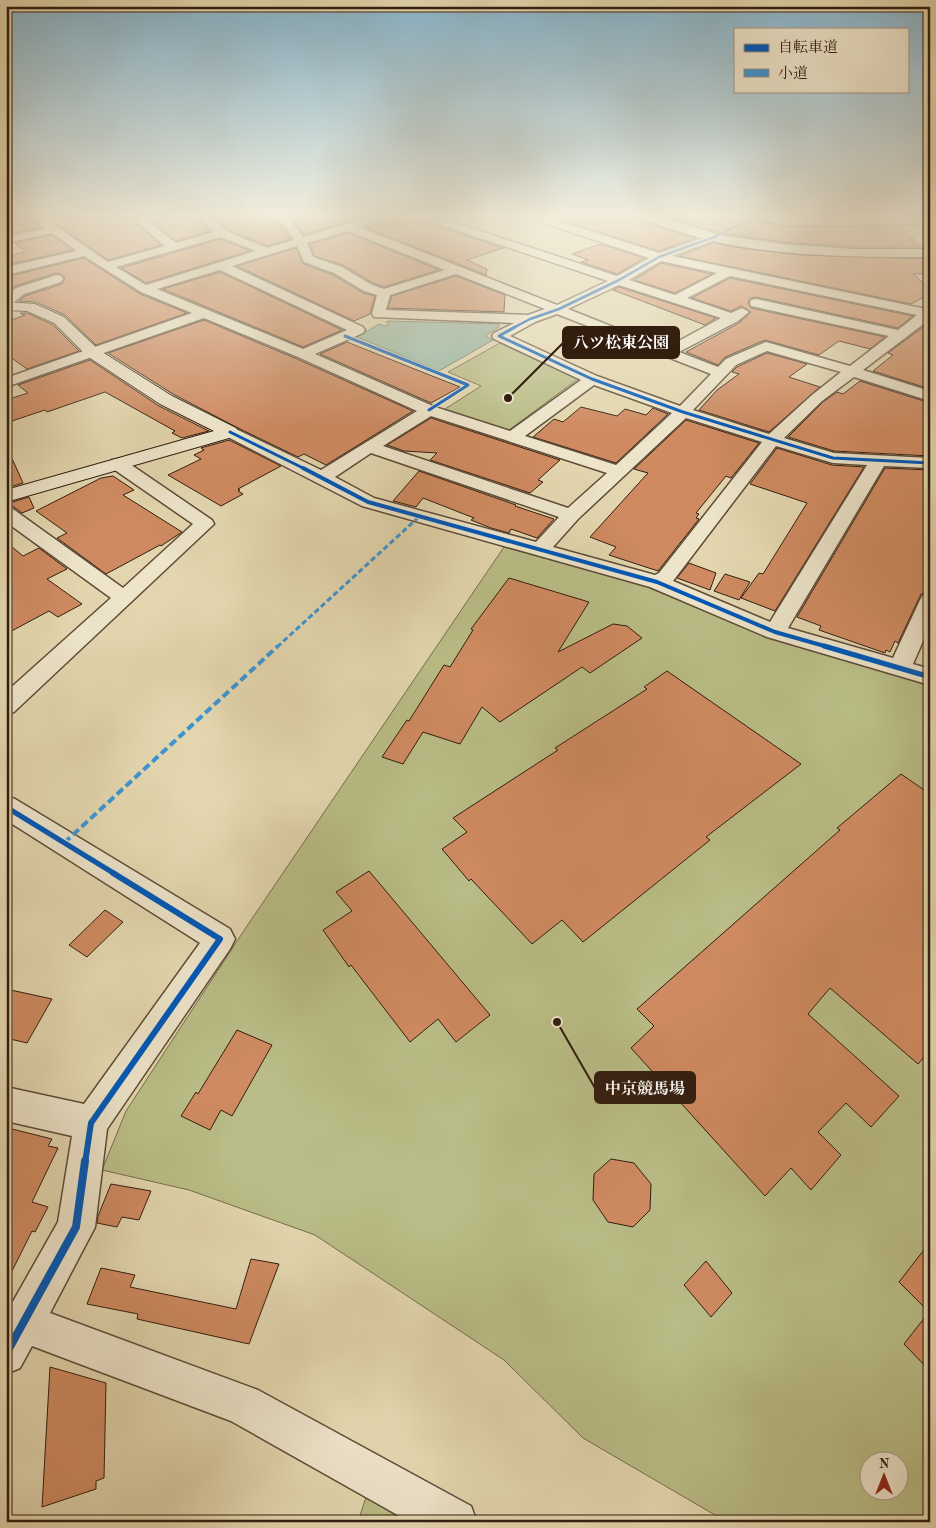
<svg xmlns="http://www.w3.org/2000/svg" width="936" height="1528" font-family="'Old Standard TT','Noto Serif JP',serif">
  <rect width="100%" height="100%" fill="#e3d6ae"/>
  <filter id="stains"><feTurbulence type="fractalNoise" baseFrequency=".004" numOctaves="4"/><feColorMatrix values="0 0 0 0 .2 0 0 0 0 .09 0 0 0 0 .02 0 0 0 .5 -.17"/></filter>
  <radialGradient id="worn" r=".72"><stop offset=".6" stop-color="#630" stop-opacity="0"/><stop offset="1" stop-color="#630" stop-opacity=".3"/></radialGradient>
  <path fill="#b9bc86" stroke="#766c4a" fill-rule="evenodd" d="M500,343L578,379L509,430L445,409L481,386L448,372Z
    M504,547L645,586L775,639L893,673L930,687V1522H727L583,1438L504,1360L315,1235L189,1190L102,1170L126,1111L243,932ZM868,1460H898V1490H868Z
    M366,1497L410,1522H358Z"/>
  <path fill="#96baa6" stroke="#6e7b6a" d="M389,321L498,324L500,326L485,336L493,340L439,371L357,337L379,324L384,326L389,325L386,322Z"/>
  <path fill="#cf8a61" stroke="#321d0f" d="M13,217H29L41,227L6,235V227L23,224Z
    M46,217H129L161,245L108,260Z
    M146,217H195L210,231L176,241Z
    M212,217H274L291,239L267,246L227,229Z
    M290,217H364L304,235Z
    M388,217H420L422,221L503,248L467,260L487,269L486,275L365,227L386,221Z
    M562,217H637L640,221L695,238L659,251L561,220Z
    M664,217H759L762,221L786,227L900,226L921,247H855L782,242L722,233Z
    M348,233L439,270L384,287L373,283L343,265L314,256L310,244Z
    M52,235L73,250L6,265V256L25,252L15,243Z
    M221,239L250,251L146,283L121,268Z
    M713,243L747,249L799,255L930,259V274H913L930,289V294L911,304L679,256Z
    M601,244L644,258L617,274L581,262L588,260L572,254Z
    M296,248L303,264L333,275L363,293L375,296L370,314L354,321L237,266Z
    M84,258L140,294L187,313L96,345L65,315L36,302L19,301L25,296L62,284L65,278L61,274L56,273L15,286L6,293V277Z
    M661,263L712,274L675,293L634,280Z
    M220,272L342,330L303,347L163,289Z
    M456,276L505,295L504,312L388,308L392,296Z
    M730,278L913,316L898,328L756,297L751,298L748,302L751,308L885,337L870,349L839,341L819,355L765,340L725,357L718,365L686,352L739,323L751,312L741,306L731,311L692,298Z
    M619,287L716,318L705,325L613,290Z
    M20,313H27L53,325L79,351L27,369L6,354V322L25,315Z
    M204,320L297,359L413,411L326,465L304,454L298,457L238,428L173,394L108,353Z
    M930,322V389L873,371L893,355L888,353Z
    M347,342L412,368L460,387L431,403L320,354Z
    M767,353L807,364L789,377L820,387L769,432L699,410L717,390L739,374L732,372L737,367Z
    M90,360L159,406L209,431L182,438L172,433L175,431L105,392L47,412L45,410L6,423V400L28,393L18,385Z
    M860,381L930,403V456L834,451L788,437L823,402L837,392L843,394Z
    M581,407L617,416L625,409L646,415L653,408L668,414L616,463L533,437L554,419L563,422Z
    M431,418L520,447L560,460L538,480L543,482L530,493L430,460L437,453L404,451L387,445Z
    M686,420L759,443L731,478L726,476L696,513L699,514L696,518L699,519L658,571L609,555L616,547L590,537L648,473L634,469Z
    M229,440L281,466L238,489L240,490L238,491L243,494L221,506L168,475L201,459L194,455L204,450L201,448Z
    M6,445L23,483L6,488Z
    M777,448L832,465L864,467L775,611L741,598L759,573L763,574L807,503L750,484Z
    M885,468L930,470V591L921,594L898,643L895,641L890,652L886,650L885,653L819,630L821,626L797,617Z
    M419,471L516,505L515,506L554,519L537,538L511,529L509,533L491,528L471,520L474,518L423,498L416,507L393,501Z
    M113,476L134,490L123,495L182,532L161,546L160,545L106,574L57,538L67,533L36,511L101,478Z
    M29,497L34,508L22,513L14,507L6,506V504Z
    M6,542L23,556L39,548L67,569L47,579L82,604L58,617L49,611L6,634Z
    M689,563L716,573L710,590L677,578Z
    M725,574L750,582L739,600L714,591Z
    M509,578L589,602L558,652L613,624L627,626L642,638L590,673L582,667L500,722L482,707L460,744L423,732L403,764L382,757L407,720L409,721L444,665L450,667L473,630L471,629Z
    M667,671L801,764L706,837L710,840L583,942L562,920L532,944L471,879L469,881L442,849L467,832L453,818L558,750L555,748L647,689L644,687Z
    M901,774L930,794V1050L918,1064L830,988L808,1014L899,1096L871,1127L846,1103L818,1132L841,1155L811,1190L791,1168L765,1196L631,1048L654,1026L637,1009L840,830L837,828Z
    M369,871L490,1015L456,1042L438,1019L410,1042L351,965L349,967L323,930L352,911L336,892Z
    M105,910L123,922L87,957L69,945Z
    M6,989L52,999L27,1043L6,1038Z
    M237,1030L272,1045L232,1116L221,1110L210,1130L181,1116L196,1092L198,1094Z
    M12,1129L52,1139L48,1146L58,1148L32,1202L48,1207L35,1232L32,1231L6,1283V1139Z
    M611,1159L634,1163L651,1184L650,1210L633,1227L608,1222L593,1200L594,1174Z
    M111,1184L151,1191L139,1220L122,1217L117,1227L97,1223L98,1216Z
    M930,1242V1371L904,1344L929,1312L899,1282Z
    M251,1259L279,1264L249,1344L137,1319L138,1314L87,1304L101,1268L135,1275L130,1287L236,1309Z
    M706,1261L732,1293L711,1317L684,1285Z
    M50,1367L106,1383L104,1478L96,1481V1489L42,1507Z"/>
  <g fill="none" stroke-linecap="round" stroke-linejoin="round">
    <defs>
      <path id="street" d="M31,217H43L108,262L165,246L131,217H143L176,243L214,232L197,217H209L226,231L267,248L294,240L286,228L276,217H288L303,237L370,217H386L385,219L359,227L557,305L608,281L423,219L422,217H438L617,276L649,258L531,219L530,217H546L659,253L714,234L718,235L720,237L718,239L672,256L926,309L930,308V319L863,370L930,391V401L854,377L822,401L784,438L834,453L930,458V468L884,466L788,628L893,658L920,600L923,595L930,593V625L913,664L930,669V685L767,637L650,587L362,506L224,435L222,432L224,429H236L321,470L417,411L298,357L204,318L6,387V378L192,313L141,292L84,256L6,275V267L77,251L52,233L6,243V237L45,228ZM348,231L445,270L384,289L372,285L342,267L313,257L307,243ZM221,237L256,251L146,285L116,267ZM297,246L304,262L334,273L364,291L377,295L372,314L374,317L514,323L494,333L492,336L494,339L581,380L510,431L435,407L315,354L363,333L365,330L363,327L232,266ZM661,261L717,273L675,295L629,280ZM220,270L347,330L303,349L157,289ZM456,274L545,309L528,315L386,310L390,295ZM730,276L917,315L898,330L756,299L751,300L750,303L751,306L889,336L850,366L766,342L726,359L718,367L679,352L738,321L749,312L742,308L731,313L687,298ZM619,285L721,318L666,348L568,309ZM557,314L711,374L680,406L597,376L510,336L535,322ZM767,351L841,372L812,395L769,434L693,410L736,365ZM594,385L672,413L616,465L525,436ZM431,416L607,473L568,508L383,446ZM686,418L762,442L659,573L655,575L553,547L578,519ZM776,446L833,463L867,465L770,622L673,581ZM371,453L559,517L536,542L374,498L335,477Z
        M761,217L786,219L930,218V224L786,225L762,219Z
        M57,275L61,276L63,279L61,282L24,294L11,305L6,306V296L16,288Z
        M118,459L124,460L212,520L214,524L14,712L6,714V692L111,598L6,522V508L13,509L123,588L193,524L112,468L109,464L112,460Z
        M6,796L15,799L230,929L235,939L230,949L107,1129L95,1227L50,1313L258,1390L471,1506L477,1522H410L231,1421L32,1346L20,1368L6,1374V1314L58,1222L72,1136L6,1121V1087L84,1104L200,943L6,820Z"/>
      <path id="secondary" d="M639,217H657L722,235L782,244L855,249H930V257C860,257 790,257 721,243C694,237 667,228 641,219Z
        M6,302L35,304L64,317L99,350L172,396L236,428L239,432L236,436L6,502V490L214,431L160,404L87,356L54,323L27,311L6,310Z"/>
    </defs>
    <use href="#street" stroke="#5e4b37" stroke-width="3"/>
    <use href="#secondary" stroke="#321d0f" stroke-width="2"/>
    <use href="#street" fill="#ede4ca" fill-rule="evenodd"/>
    <use href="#secondary" fill="#ede4ca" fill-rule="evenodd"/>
    <path stroke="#3d94d2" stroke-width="3" stroke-dasharray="5.5 3" stroke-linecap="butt" d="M277,647L420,516"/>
    <path stroke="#3d94d2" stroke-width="4" stroke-dasharray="8 4" stroke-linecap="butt" d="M64,843L278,646"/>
    <defs>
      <path id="cycleway-far5" d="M513,328L530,319L559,309L619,280L659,257L714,237L756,217"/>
      <path id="cycleway-far4" d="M515,327L499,336L592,379L683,412L833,458L930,463
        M345,336L468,385L429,410
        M230,432L305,469"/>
      <path id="cycleway-far3" d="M303,468L368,502L657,582L775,632L828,647"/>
      <path id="cycleway-far2" d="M824,646L930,677
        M6,807L115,874"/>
      <path id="cycleway-far1" d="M85,1163L91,1123L220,939L113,873"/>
      <path id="cycleway" d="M6,1354L76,1227L85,1161"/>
    </defs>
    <use href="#cycleway-far5" stroke="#ede4ca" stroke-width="4"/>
    <use href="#cycleway-far4" stroke="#ede4ca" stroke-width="5"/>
    <use href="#cycleway-far3" stroke="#ede4ca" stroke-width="6"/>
    <use href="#cycleway-far2" stroke="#ede4ca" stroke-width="8"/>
    <use href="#cycleway-far1" stroke="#ede4ca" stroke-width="9"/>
    <use href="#cycleway" stroke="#ede4ca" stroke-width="11"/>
    <use href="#cycleway-far5" stroke="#0057b8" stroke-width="2.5"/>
    <use href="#cycleway-far4" stroke="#0057b8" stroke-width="3"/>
    <use href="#cycleway-far3" stroke="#0057b8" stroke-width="4"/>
    <use href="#cycleway-far2" stroke="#0057b8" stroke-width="5"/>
    <use href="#cycleway-far1" stroke="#0057b8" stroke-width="6"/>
    <use href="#cycleway" stroke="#0057b8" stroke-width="8"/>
  </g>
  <linearGradient id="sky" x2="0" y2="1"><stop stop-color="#87b6ce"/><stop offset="0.5" stop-color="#f2eddb"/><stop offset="1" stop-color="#f2eddb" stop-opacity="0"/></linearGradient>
  <rect width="936" height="431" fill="url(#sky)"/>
  <path fill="none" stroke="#321d0f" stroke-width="2" d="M508 398L563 343M557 1022L595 1088"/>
  <g fill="#321d0f" stroke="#ede4ca" stroke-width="2">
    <circle cx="508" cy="398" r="5"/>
    <circle cx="557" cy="1022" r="5"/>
  </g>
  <g fill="#321d0f" stroke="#321d0f" stroke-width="2">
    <rect x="563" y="327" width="116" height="31" rx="5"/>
    <rect x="595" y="1072" width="100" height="31" rx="5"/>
  </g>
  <g font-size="16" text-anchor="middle" font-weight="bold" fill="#fff">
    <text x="621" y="348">八ツ松東公園</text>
    <text x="645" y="1094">中京競馬場</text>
  </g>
  <rect width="936" height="1528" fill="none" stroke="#e3d6ae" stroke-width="25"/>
  <rect x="8" y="8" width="921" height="1513" fill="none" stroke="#321d0f" stroke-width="2.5"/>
  <rect x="12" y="12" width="911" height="1503" fill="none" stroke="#321d0f"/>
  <rect x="734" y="28" width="175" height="65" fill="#ede4ca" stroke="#a2947f"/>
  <rect x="744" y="44" width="25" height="8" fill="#0057b8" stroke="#a2947f"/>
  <text x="778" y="52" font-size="15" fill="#321d0f">自転車道</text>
  <rect x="744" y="69" width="25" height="8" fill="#3d94d2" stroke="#a2947f"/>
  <text x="778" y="78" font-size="15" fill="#321d0f">小道</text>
  <g transform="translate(884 1476)"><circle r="24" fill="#ede4ca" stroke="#a2947f"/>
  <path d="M0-4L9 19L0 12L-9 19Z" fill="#8f2418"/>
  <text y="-8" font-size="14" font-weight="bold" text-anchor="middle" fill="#321d0f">N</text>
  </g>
  <rect width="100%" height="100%" filter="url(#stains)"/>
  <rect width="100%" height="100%" fill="url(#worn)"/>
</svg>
